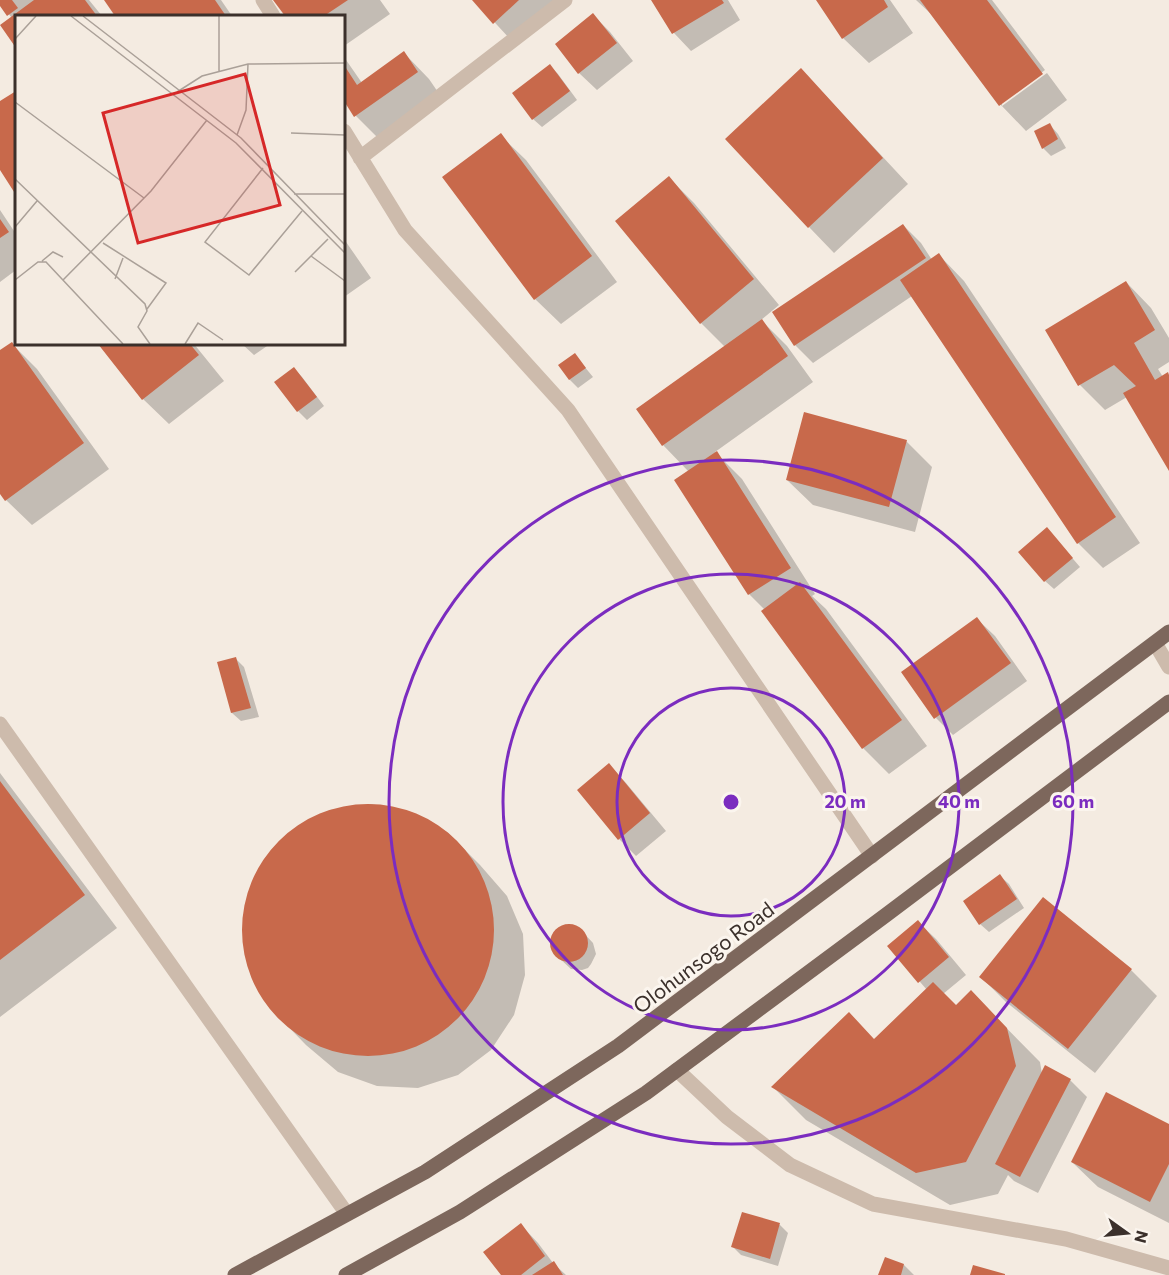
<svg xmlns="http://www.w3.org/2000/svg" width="1169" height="1275" font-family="Commissioner,sans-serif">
  <rect width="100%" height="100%" fill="#f4ebe1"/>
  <path fill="#0003" d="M0,0H89L102,16H16V46L2,26L12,18L0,4Z
    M106,0H221L232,16H117Z
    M275,0H380L390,14L344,46V16H287Z
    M474,0H555L511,40Z
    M653,0H728L740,20L691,51L674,33Z
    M818,0H890L913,33L869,63L843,38Z
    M916,0H992L1045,70L1002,102V106L1047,73L1067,100L1026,131L1001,105L931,12L930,13Z
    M593,15L610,32L633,61L597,90L579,73L557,44Z
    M404,53L429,79L442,98L381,141L356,116L344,98V57L362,83Z
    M550,66L558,74L577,100L542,127L533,119L514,93Z
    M801,70L826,96L908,184L834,253L809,227Z
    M16,93V193L0,167V103Z
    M1050,125L1058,134L1066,148L1051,156L1043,148Z
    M500,135L526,160L617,282L561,324L535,299Z
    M669,178L694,203L779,305L761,320L787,346L813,382L715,452L742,479L815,594L812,596L826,609L927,746L889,774L863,748L763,611L765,610L749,594L689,472L663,445L638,409L725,347L701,323Z
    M0,210L16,234V270L0,282Z
    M903,225L921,243L932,260L939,255L964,281L1140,543L1103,568L1078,543L912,296L813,363L795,345L774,313Z
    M344,239L371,278L344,297Z
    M1126,282L1151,308L1169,338V362L1158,369L1163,377L1169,376V468L1127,397L1105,410L1080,385Z
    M12,344L37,369L109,469L32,525L6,500L0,491V352Z
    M100,344H194L224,381L169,424L143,399Z
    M242,344H270L254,355Z
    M575,355L593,377L578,388L570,380L560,366Z
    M294,369L302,377L324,406L307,420L298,411L276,382Z
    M906,441L932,467L915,532L813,505L787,480Z
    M1055,538L1080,567L1054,589L1045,581Z
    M977,619L995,636L1027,681L953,735L936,718Z
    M235,658L244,667L259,717L241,721L232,713Z
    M609,765L626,783L666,831L636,856L619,839Z
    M0,773L117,928L0,1017Z
    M371,804L411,812L447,832L480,865L507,896L523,934L525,975L514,1015L491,1050L458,1075L418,1088L377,1086L338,1072L306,1045L273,1011L251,976L243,935L248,895L265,858L294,829L330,810Z
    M1000,876L1009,884L1024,908L989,932L980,924Z
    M1043,899L1131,970L1157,996L1095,1073L1006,1002L981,977Z
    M918,922L936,939L966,975L943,994L956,1007L971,992L1040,1062L1042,1074L1070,1080L1087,1097L1038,1193L1014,1181L1008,1175L998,1194L950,1205L806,1120L773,1087L875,1040L927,990L889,946Z
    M568,926H574L580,929L593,943L596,954L591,964L588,968L582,970L571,969L558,957L551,947V941L557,930Z
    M1169,1125V1223L1098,1187L1072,1162Z
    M743,1214L780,1225L788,1233L778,1266L741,1255L733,1247Z
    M521,1225L538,1243L553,1263L566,1275H503Z
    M904,1265L914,1275H880Z"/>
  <path fill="#c8694b" d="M0,0H12L18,8L7,16L0,6Z
    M34,0H85L97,16H16V48L0,25Z
    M104,0H215L226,16H115Z
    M273,0H348L324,16H285Z
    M472,0H519L493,24Z
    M651,0H722L724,3L672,34Z
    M816,0H884L888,7L842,39Z
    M920,0H987L1043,74L999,106Z
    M593,13L617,43L578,74L555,44Z
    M404,51L418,72L354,117L344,101V65L357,85Z
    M550,64L570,91L532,120L512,93Z
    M801,68L883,158L808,228L725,139Z
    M16,91V195L0,170V101Z
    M1050,123L1058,139L1042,149L1034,131Z
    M501,133L592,256L534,300L442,177Z
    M669,176L754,279L700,324L615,221Z
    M0,219L9,232L0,238Z
    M903,224L926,258L794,346L772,312Z
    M939,253L1116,517L1077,544L900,280Z
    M1126,281L1155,330L1134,343L1155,380L1168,372L1169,375V471L1123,393L1136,386L1114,365L1078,386L1045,330Z
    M762,319L788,356L662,446L636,409Z
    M12,342L84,443L5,501L0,494V350Z
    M98,344H190L199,355L142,400Z
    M575,353L586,368L569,380L558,365Z
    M294,367L317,397L297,412L274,382Z
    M804,412L907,440L889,507L786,480Z
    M717,451L791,568L748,595L674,480Z
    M1047,527L1073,558L1044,582L1018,552Z
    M800,582L902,720L862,749L761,611Z
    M977,617L1011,663L934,719L901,672Z
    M236,657L251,708L231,713L217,662Z
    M609,763L650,813L618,840L577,790Z
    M0,781L85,895L0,960Z
    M242 930a126 126 0 1 1 252 0a126 126 0 1 1-252 0Z
    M1000,874L1017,899L979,925L963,901Z
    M1043,897L1132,969L1068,1049L979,977Z
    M918,920L949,957L918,983L887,946Z
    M550 943a19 19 0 1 1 38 0a19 19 0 1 1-38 0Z
    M933,982L956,1005L971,990L1007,1028L1016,1066L966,1162L916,1173L771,1087L849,1012L874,1039Z
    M1045,1065L1071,1079L1020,1177L995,1164Z
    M1106,1092L1169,1124V1164L1150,1202L1071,1162Z
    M742,1212L780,1223L770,1259L731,1247Z
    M521,1223L545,1256L521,1275H501L483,1252Z
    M885,1257L904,1264L901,1275H878Z
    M554,1261L563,1275H532Z
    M973,1265L1005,1274V1275H970Z"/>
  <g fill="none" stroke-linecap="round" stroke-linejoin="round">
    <path stroke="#cdbbac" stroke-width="15" d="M0,724L347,1214"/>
    <path stroke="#cdbbac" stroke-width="15" d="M263,0L273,16
      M344,131L405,230L568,410L872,856
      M360,158L565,0
      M677,1070L727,1117L790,1165L873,1204L1066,1239L1169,1268"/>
    <path stroke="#cdbbac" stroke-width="15" d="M1155,643L1169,667"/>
    <path stroke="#7d675c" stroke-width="15" d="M235,1275L425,1172L618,1046L1169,632
      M346,1275L460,1212L646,1093L886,915L1169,702"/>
  </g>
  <g fill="none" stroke="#7b2cbf" stroke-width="3">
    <circle cx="731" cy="802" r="114"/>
    <circle cx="731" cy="802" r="228"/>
    <circle cx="731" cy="802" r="342"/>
  </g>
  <g text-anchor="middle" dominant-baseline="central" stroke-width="6" stroke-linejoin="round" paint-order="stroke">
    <g font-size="21" fill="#3b302b" stroke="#fbf5ee">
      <text transform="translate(703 957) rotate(-37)">Olohunsogo Road</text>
    </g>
  </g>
  <g transform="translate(15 15)">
    <rect width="330" height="330" fill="#f4ebe1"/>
    <path fill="none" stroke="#aaa098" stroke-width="1.5" d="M56,1L221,128L330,238M68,1L226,123L330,230M204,1V56M0,24L21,1M162,77L187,61L233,49L330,48M0,87L129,183M276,118L330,120M222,120L231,95L233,49M248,153L190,227L234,260L287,196M0,164L130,289L132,296L123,312L135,329M279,179H330M0,212L22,186M88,228L151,268L132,294M296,241L330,266M27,246L38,237L48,242M280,257L313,224M100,264L108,243M0,265L23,247H31L108,329M48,265L136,176L192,105M170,329L183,308L208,325"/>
    <path fill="#d62828" fill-opacity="0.15" stroke="#d62828" stroke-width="3" d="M230,59L265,190L123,228L88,98Z"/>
    <rect width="330" height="330" fill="none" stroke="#3b302b" stroke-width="3"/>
  </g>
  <circle cx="731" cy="802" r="9" fill="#7b2cbf" stroke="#fbf5ee" stroke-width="3"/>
  <g font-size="18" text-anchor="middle" font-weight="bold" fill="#7b2cbf" stroke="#fbf5ee" stroke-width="6" stroke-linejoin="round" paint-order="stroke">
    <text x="845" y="808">20 m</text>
    <text x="959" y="808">40 m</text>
    <text x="1073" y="808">60 m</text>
  </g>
  <g transform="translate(1127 1233) rotate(105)" stroke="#fbf5ee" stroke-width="4.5" paint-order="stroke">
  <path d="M0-4.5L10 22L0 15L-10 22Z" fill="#3b302b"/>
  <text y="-9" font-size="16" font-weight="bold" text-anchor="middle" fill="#3b302b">N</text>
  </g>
</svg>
